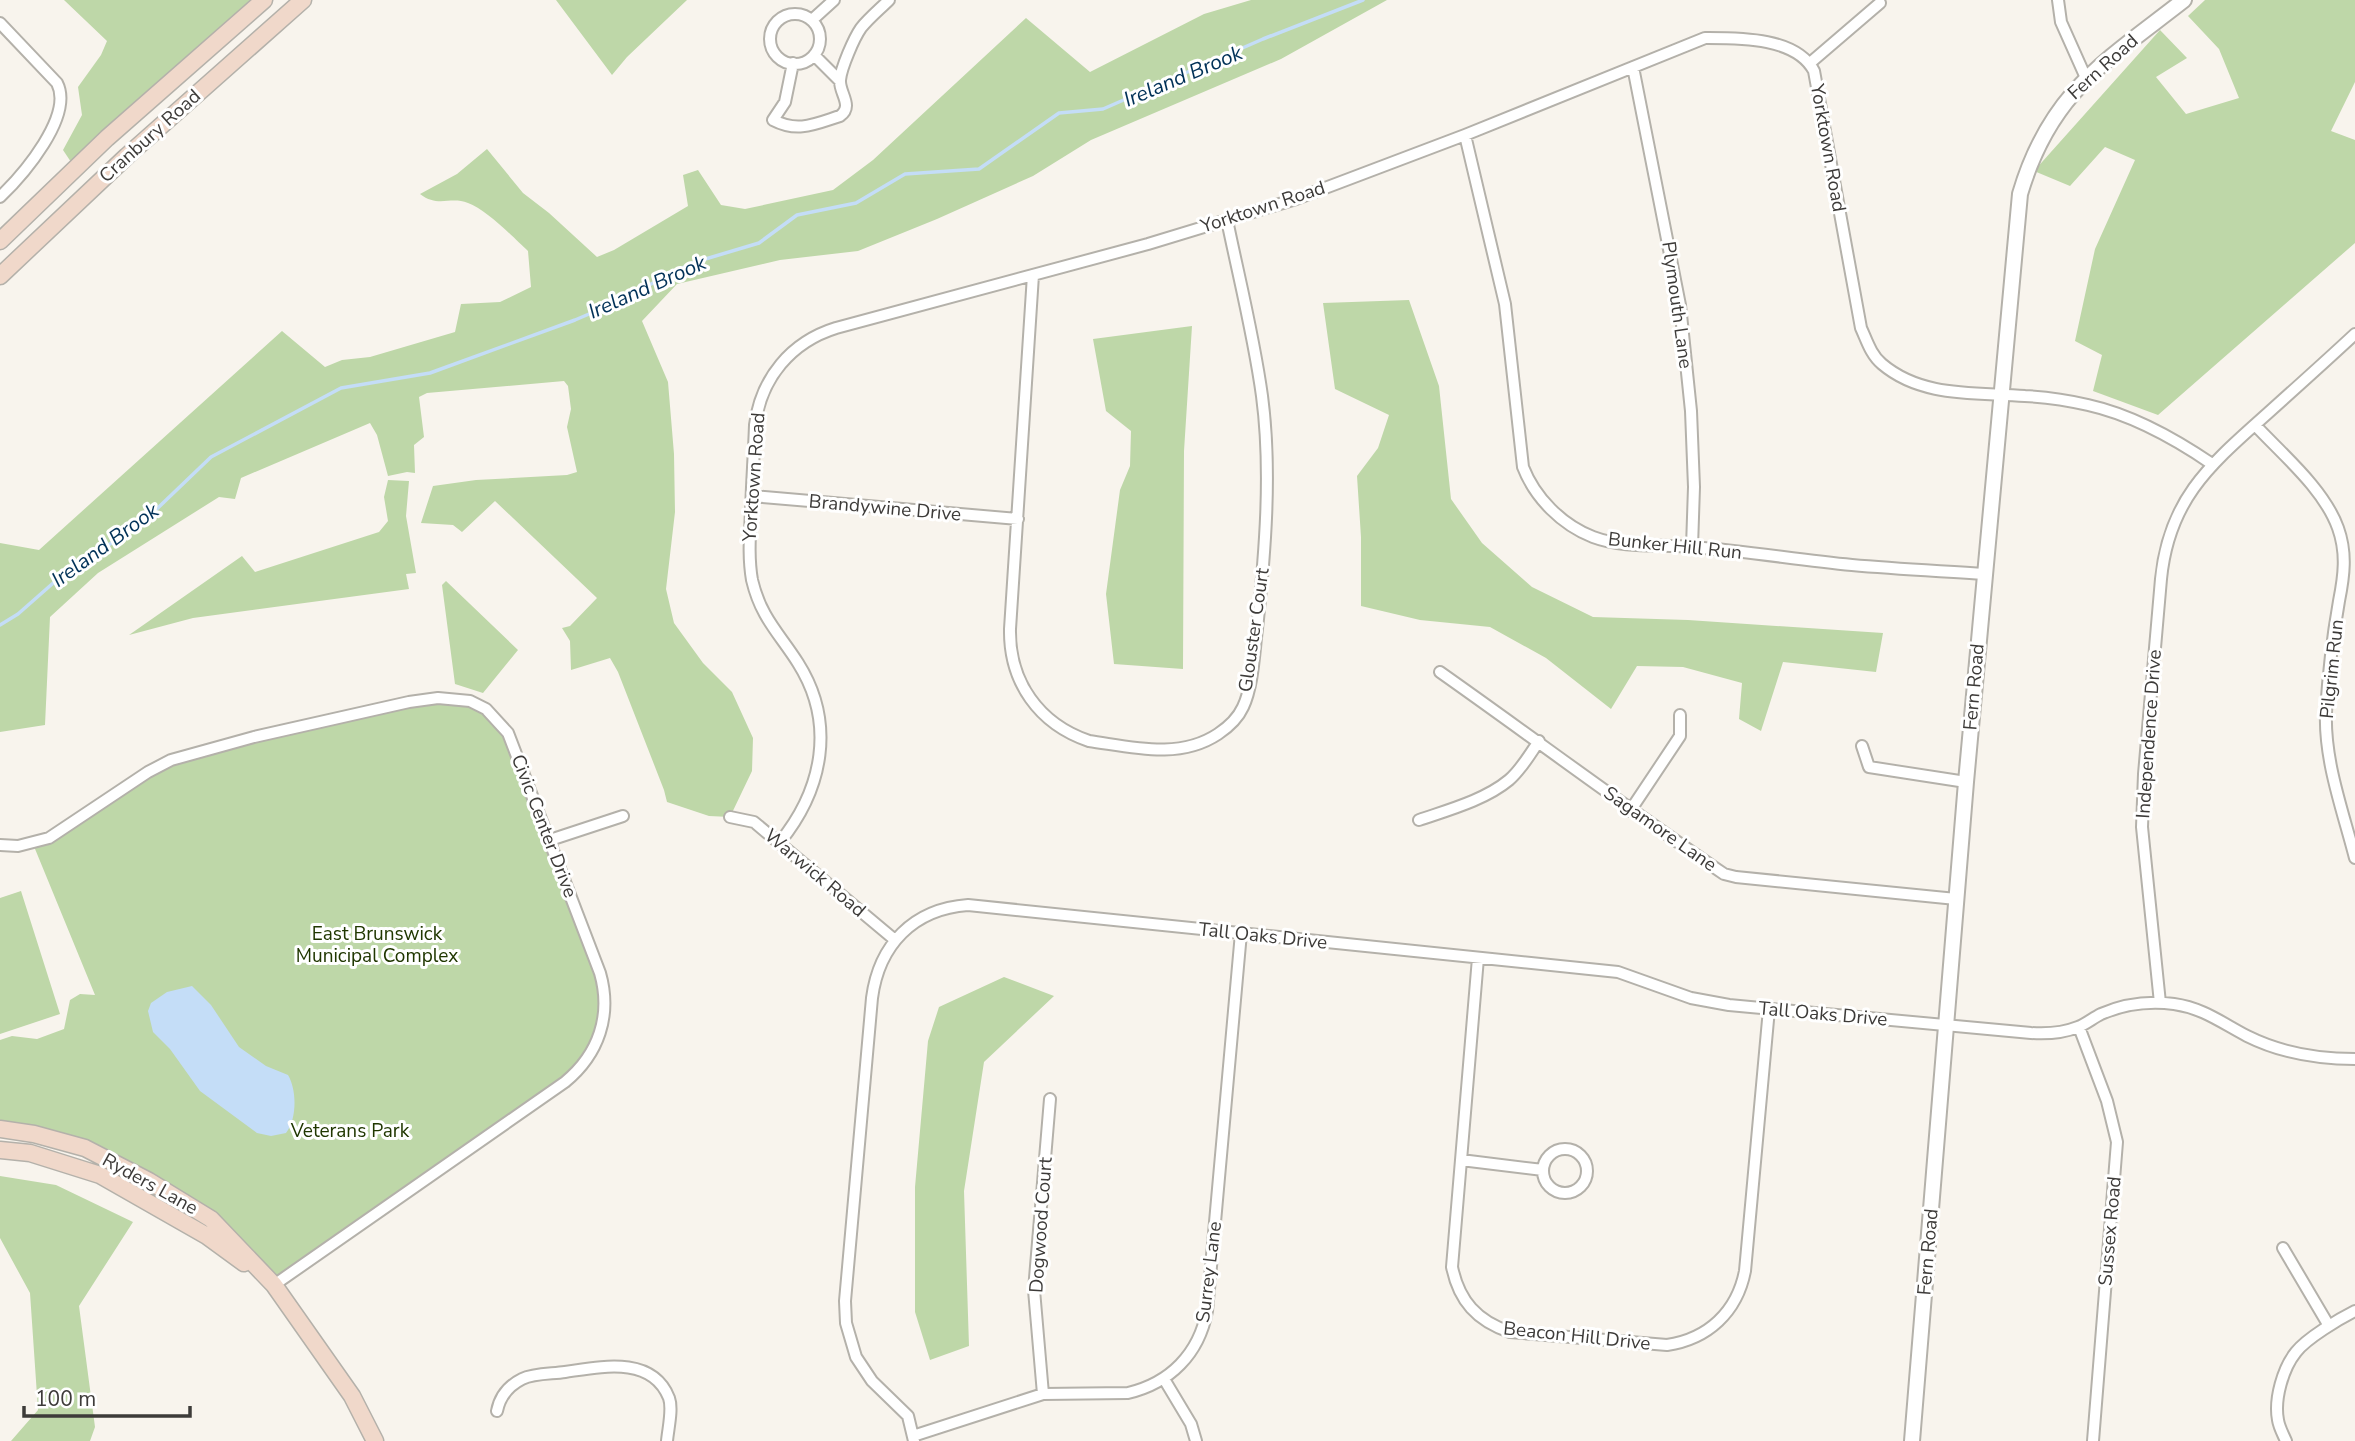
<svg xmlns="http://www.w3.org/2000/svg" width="2355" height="1441" font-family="'Nunito Sans',sans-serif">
  <rect width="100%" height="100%" fill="#f8f4ed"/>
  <path fill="#bed7a8" d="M64,0H253L71,162L63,150L82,115L78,87L101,55L107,41Z
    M556,0H687L627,57L612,75Z
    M1251,0H1387L1281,59L1091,140L1033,176L937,219L858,251L780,260L677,284L642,321L668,382L674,454L675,512L666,589L674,623L703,663L732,692L753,738L752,771L730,817L709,816L667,802L664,790L618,672L610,658L571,670L570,641L562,628L570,626L597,598L495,501L462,532L453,525L421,523L433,486L476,480L567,475L577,472L567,427L571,409L568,386L564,381L427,393L419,397L424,437L414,445L415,473L407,472L388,476L377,435L370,423L241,478L235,499L219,497L98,573L50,617L45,725L0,732V543L39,550L282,331L325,367L342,360L370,357L455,332L461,304L500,302L531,287L528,251C514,238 486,209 468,203C450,196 438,208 420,194L457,174L487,149L523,193L549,213L597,257L614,250L688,206L683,175L698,170L721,205L745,209L833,190L873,160L1026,18L1090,72L1204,14Z
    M2205,0H2355V82L2331,131L2355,140V243L2158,415L2093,391L2102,355L2075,341L2095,249L2135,160L2105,147L2070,186L2034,171L2160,30L2187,58L2156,77L2186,114L2239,98L2219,49L2188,16Z
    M1409,300L1439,386L1451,499L1482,543L1532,587L1593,617L1688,620L1883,633L1876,672L1783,662L1761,731L1739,719L1742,683L1683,667L1637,666L1611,709L1546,658L1490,627L1420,620L1361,606V537L1357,476L1378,448L1389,415L1335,389L1323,303Z
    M1192,326L1184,451L1183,669L1114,664L1106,594L1120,490L1130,466L1131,431L1106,411L1093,339Z
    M388,480L409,481L406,516L416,573L406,574L409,589L193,618L129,635L242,556L255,572L379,532L388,521L384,497Z
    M446,581L518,650L483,693L455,684L442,585Z
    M457,698L498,720L600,973L605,1012L582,1066L274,1285L212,1219L85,1148L0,1129V1040L12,1036L37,1039L64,1029L70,1000L80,994L95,995L33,844L148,772L254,737Z
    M21,891L60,1014L0,1034V898Z
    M1004,977L1054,996L984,1062L964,1191L969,1346L930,1360L915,1312V1187L928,1041L939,1007Z
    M0,1176L56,1185L133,1222L79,1306L95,1427L90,1441H11L38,1410L30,1293L0,1238Z"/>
  <path fill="#c4ddf7" d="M192,986L211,1005L239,1047L266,1066L288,1075C297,1090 297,1119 286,1133L271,1136L257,1133L200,1091L170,1049L153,1032L148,1011L151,1003L167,992Z"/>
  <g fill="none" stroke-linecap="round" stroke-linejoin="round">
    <path stroke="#c4ddf7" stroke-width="3.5" d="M0,625L18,614L68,570L139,526L211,457L341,388L430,373L575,320L610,305L692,263L759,243L797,215L856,203L905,174L979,169L1059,113L1103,109L1263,39L1363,0"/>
    <defs>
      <path id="minor" d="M2058,0L2061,22L2086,78
        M770 39a25 25 0 1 1 50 0a25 25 0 1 1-50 0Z
        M812,20L834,0
        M0,23L57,83C74,116 23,175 0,197
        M814,55L840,81
        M793,63L785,102L773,120C798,133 815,124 840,116C854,106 839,93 840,80C841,68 854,38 861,28C869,18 880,9 889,0
        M1810,63L1880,3
        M1633,67L1680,305L1691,411L1694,487L1692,547
        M1465,135L1505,304L1523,467C1535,498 1562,525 1593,537C1625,549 1660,544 1693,547C1746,551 1799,560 1852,565C1896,569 1941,571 1985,574
        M1033,275L1010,629C1009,682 1039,724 1089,741C1132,747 1179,760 1218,734C1227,728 1238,718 1243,707C1253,686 1254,653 1257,629C1265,554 1272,471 1262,396C1254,337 1239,278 1227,220
        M2255,425C2283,455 2324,489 2338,528C2347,553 2344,576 2339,601C2333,635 2328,678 2326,712C2324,761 2343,811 2355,858
        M752,496L1018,519
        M1440,672C1535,739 1628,809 1724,874L1736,877L1956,899
        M1862,746L1869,767L1966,782
        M1630,811L1680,736V715
        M730,817L754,822L895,940
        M1419,820C1448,810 1485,800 1509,780C1521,770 1530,754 1539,741
        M550,840L623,816
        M780,842C823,789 836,723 798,663C779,633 761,618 752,580C748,557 750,534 751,510C752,482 754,453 755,425C761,378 791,342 836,328L1148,244L1296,199L1465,135L1705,38C1739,38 1796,37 1814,71L1861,328C1867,341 1871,355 1882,364C1922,398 1976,392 2025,396C2046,397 2067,400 2088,405C2133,415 2174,438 2212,464
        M0,845L18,846L49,838L148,772L171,760L254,737L409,702L438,698L470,701L486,709L508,733L600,973C612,1015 599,1054 565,1082L274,1285
        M1478,958L1452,1267C1459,1301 1477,1321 1510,1332L1667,1345C1708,1339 1737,1312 1745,1271L1769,1009
        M2160,1003L2142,827L2144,774L2161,579C2169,498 2211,464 2268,413C2297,387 2326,361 2355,334
        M2079,1027L2107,1101L2117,1142L2093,1441
        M1543 1171a22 22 0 1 1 44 0a22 22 0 1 1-44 0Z
        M1461,1160L1543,1170
        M2283,1248L2329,1326
        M1164,1379L1191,1424L1196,1441
        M1043,1394L1034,1290L1050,1099
        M497,1411C500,1396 508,1386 522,1379C534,1373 552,1374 565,1372C600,1367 652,1355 669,1398C673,1409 668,1429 667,1441
        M913,1436L1043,1394L1128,1393C1170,1383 1199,1354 1207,1311L1241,933
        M914,1441L908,1416L872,1381L856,1357L846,1323L845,1301L872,998C879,945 913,909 968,905L1618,972L1691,998L1729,1005L2031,1033C2046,1034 2063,1033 2078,1027C2086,1024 2093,1018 2101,1014C2124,1004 2150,1001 2174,1004C2203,1008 2222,1023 2247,1036C2281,1053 2317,1059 2355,1059
        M2286,1441C2283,1434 2279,1427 2278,1420C2274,1399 2283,1368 2296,1352C2307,1338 2339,1319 2355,1311"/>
      <path id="tertiary" d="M1912,1441L1966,782L2020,194C2050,92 2106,61 2184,0"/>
      <path id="secondary" d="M0,241L107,138L264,0
        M0,276L127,156L303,0
        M0,1129L34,1134L85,1148L149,1181L211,1219L274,1285L352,1396L375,1441
        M0,1150L30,1153L100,1175L207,1236L244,1263"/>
    </defs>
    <use href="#minor" stroke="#b4b1aa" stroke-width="14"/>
    <use href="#tertiary" stroke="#b4b1aa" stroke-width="18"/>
    <use href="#secondary" stroke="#b4b1aa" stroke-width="19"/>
    <use href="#minor" stroke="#fff" stroke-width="10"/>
    <use href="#tertiary" stroke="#fff" stroke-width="14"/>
    <use href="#secondary" stroke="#f0d8ca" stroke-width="16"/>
  </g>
  <g text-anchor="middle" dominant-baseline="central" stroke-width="6" stroke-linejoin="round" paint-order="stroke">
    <g font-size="19" fill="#3d3b39" stroke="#fff">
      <text transform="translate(2103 67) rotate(-42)">Fern Road</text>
      <text transform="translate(150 136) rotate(-42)">Cranbury Road</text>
      <text transform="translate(1828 148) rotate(80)">Yorktown Road</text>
      <text transform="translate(1263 207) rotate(-18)">Yorktown Road</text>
      <text transform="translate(1677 305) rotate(82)">Plymouth Lane</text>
      <text transform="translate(754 477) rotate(-86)">Yorktown Road</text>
      <text transform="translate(885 508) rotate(5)">Brandywine Drive</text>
      <text transform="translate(1675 546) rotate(6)">Bunker Hill Run</text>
      <text transform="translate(1254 630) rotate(-82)">Glouster Court</text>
      <text transform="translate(2332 669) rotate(-84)">Pilgrim Run</text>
      <text transform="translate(1974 687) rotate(-85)">Fern Road</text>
      <text transform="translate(2149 734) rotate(-86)">Independence Drive</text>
      <text transform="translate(544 826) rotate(69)">Civic Center Drive</text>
      <text transform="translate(1660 829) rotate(35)">Sagamore Lane</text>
      <text transform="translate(815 873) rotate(40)">Warwick Road</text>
      <text transform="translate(1263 936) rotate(6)">Tall Oaks Drive</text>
      <text transform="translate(1823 1014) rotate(5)">Tall Oaks Drive</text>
      <text transform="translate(150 1184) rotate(29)">Ryders Lane</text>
      <text transform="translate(1041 1225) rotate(-86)">Dogwood Court</text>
      <text transform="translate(2110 1231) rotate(-85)">Sussex Road</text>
      <text transform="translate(1928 1252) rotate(-85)">Fern Road</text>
      <text transform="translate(1209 1272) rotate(-83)">Surrey Lane</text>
      <text transform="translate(1577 1336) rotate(6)">Beacon Hill Drive</text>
    </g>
    <g font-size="19" fill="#203700" stroke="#fff">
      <text x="377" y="934">East Brunswick<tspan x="377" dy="22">Municipal Complex</tspan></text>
      <text x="350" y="1131">Veterans Park</text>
    </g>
    <g font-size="21" font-style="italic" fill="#003157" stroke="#fff">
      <text transform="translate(1183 76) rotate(-23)">Ireland Brook</text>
      <text transform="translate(647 287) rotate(-24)">Ireland Brook</text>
      <text transform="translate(105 545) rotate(-36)">Ireland Brook</text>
    </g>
  </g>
  <path d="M24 1406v10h166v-10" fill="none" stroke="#3d3b39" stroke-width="3.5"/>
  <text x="35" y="1406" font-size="21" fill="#3d3b39" stroke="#ffffff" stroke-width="5" paint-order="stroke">100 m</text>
</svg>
